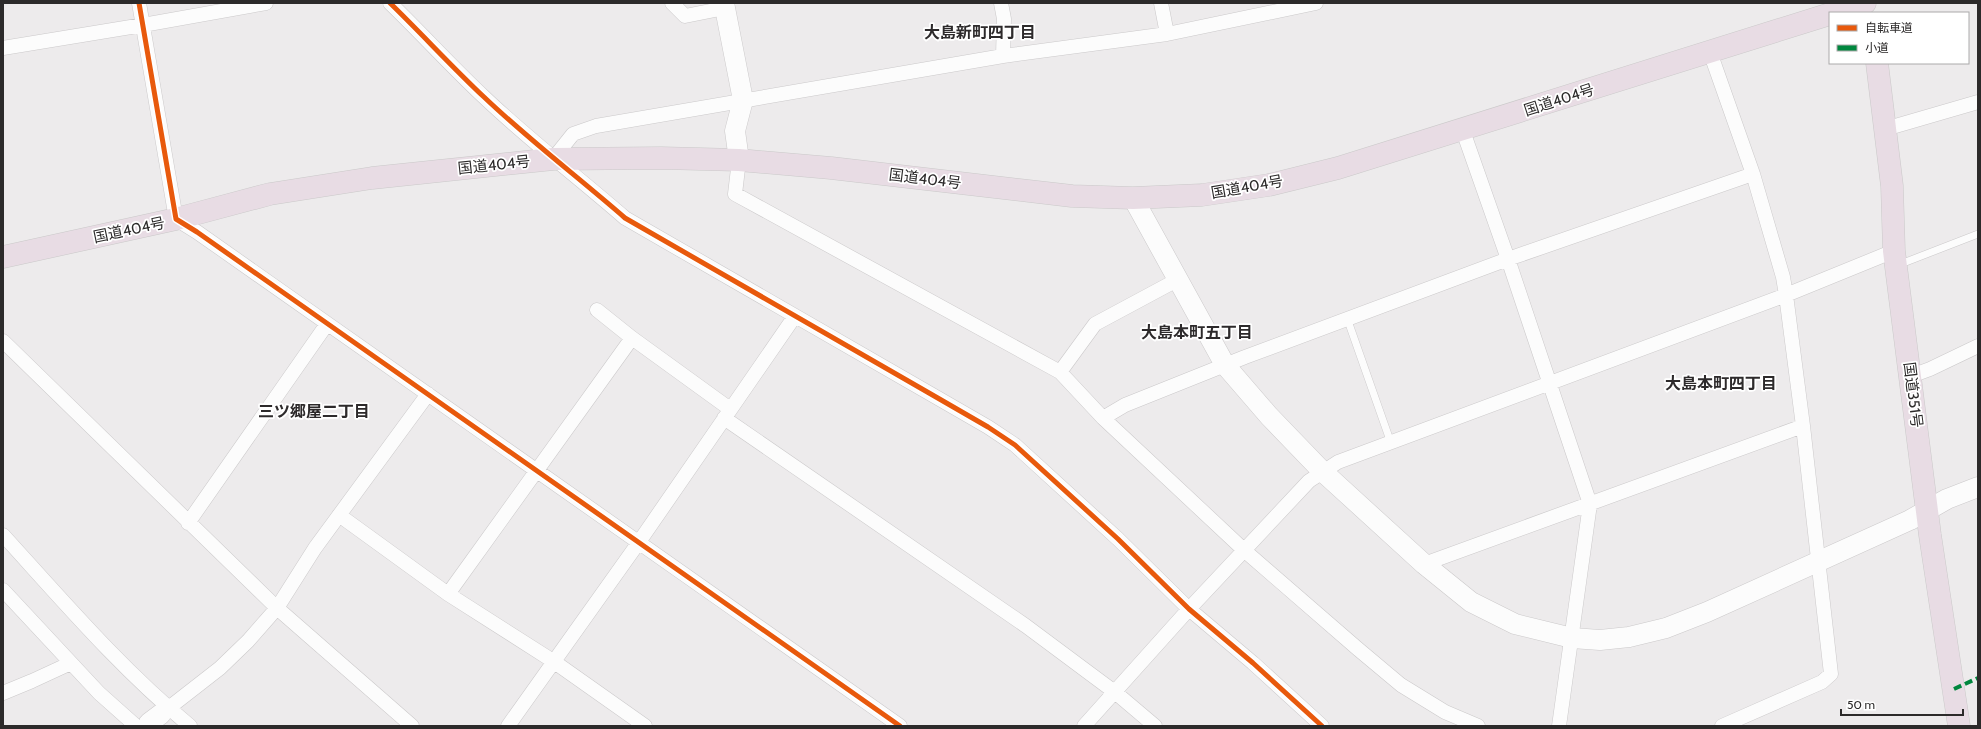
<svg xmlns="http://www.w3.org/2000/svg" width="1981" height="729" font-family="Cabin,'Noto Sans JP',sans-serif">
  <rect width="100%" height="100%" fill="#edebec"/>
  <g fill="none" stroke-linecap="round" stroke-linejoin="round">
    <defs>
      <path id="lane" d="M1898,265L1978,234
        M1347,318L1391,443"/>
      <path id="street" d="M139,3L176,219L197,232L900,726
        M390,3C422,34 452,67 484,97C529,140 578,177 625,218L936,397L988,427L1015,445L1118,539L1189,609L1253,663L1322,726
        M672,3L685,16L725,8
        M1001,3L1004,19L1003,56
        M1161,3L1167,34
        M3,48L143,25L266,3
        M1710,52L1753,174L1783,277L1786,295L1803,426L1831,674L1822,682L1722,726
        M1885,129L1978,102
        M1463,131L1508,259L1590,504L1559,726
        M553,159L573,134L596,126L1003,56L1167,34L1316,3
        M739,160L735,194L1060,372L1103,418L1245,551L1358,649L1401,685L1445,712L1478,726
        M597,310L632,338L730,409
        M3,341L277,608L412,726
        M1060,372L1095,324L1177,280
        M1911,376L1930,369L1978,346
        M724,418L1026,626L1116,693L1155,726
        M1103,418L1125,405L1245,357L1508,259L1753,174
        M339,515L448,594L553,661L645,726
        M188,523L327,324
        M3,535C63,601 121,669 190,726
        M1424,564L1803,426
        M3,590L99,693L136,726
        M448,594L632,338
        M3,693L32,681L71,663
        M161,714L220,668L248,641L277,608L315,548L428,394
        M508,726L639,542L795,316
        M1084,726L1189,609L1309,481L1338,462L1786,295L1894,251"/>
      <path id="secondary" d="M724,3L743,100L735,131L739,160
        M1133,198L1225,365L1269,416L1322,471L1424,564L1471,602L1515,624L1572,638L1600,640L1629,637L1666,628L1707,612L1910,520L1947,499L1978,487
        M149,723L161,714"/>
      <path id="highway" d="M1833,13L1865,3
        M1877,63L1892,186L1894,251L1930,535L1959,726
        M3,257L176,219L270,194L372,178L553,159L661,158L739,160L831,168L1072,196L1133,198L1202,195L1269,185L1338,168L1830,14"/>
    </defs>
    <use href="#lane" stroke="#cbc9ca" stroke-width="8"/>
    <use href="#street" stroke="#cbc9ca" stroke-width="15"/>
    <use href="#secondary" stroke="#cbc9ca" stroke-width="21"/>
    <use href="#highway" stroke="#cac9c9" stroke-width="23"/>
    <use href="#lane" stroke="#fcfcfc" stroke-width="7"/>
    <use href="#street" stroke="#fcfcfc" stroke-width="14"/>
    <use href="#secondary" stroke="#fcfcfc" stroke-width="20"/>
    <use href="#highway" stroke="#e8dce4" stroke-width="22"/>
    <path stroke="#00873e" stroke-width="4" stroke-dasharray="8 4" stroke-linecap="butt" d="M1954,689L1978,678"/>
    <defs>
      <path id="cycleway" d="M139,3L176,219L197,232L900,726
        M390,3C422,34 452,67 484,97C529,140 578,177 625,218L936,397L988,427L1015,445L1118,539L1189,609L1253,663L1322,726"/>
    </defs>
    <use href="#cycleway" stroke="#fff" stroke-width="8"/>
    <use href="#cycleway" stroke="#e8590c" stroke-width="5"/>
  </g>
  <g text-anchor="middle" dominant-baseline="central" stroke-width="3.5" stroke-linejoin="round" paint-order="stroke">
    <g font-size="15" fill="#2c2a2a" stroke="#fff">
      <text transform="translate(1559 100) rotate(-18)">国道404号</text>
      <text transform="translate(494 165) rotate(-6)">国道404号</text>
      <text transform="translate(925 179) rotate(7)">国道404号</text>
      <text transform="translate(1247 187) rotate(-10)">国道404号</text>
      <text transform="translate(129 230) rotate(-12)">国道404号</text>
      <text transform="translate(1913 395) rotate(83)">国道351号</text>
    </g>
    <g font-size="16" font-weight="bold" fill="#2d2a2b" stroke="#fff">
      <text x="980" y="32">大島新町四丁目</text>
      <text x="1197" y="332">大島本町五丁目</text>
      <text x="1721" y="383">大島本町四丁目</text>
      <text x="314" y="411">三ツ郷屋二丁目</text>
    </g>
  </g>
  <rect width="1981" height="729" fill="none" stroke="#2c2a2a" stroke-width="8"/>
  <rect x="1829" y="12" width="140" height="52" fill="#ffffff" stroke="#abaaaa"/>
  <rect x="1837" y="25" width="20" height="6" fill="#e8590c" stroke="#abaaaa"/>
  <text x="1865" y="32" font-size="12" fill="#2c2a2a">自転車道</text>
  <rect x="1837" y="45" width="20" height="6" fill="#00873e" stroke="#abaaaa"/>
  <text x="1865" y="52" font-size="12" fill="#2c2a2a">小道</text>
  <path d="M1841 709v6h122v-6" fill="none" stroke="#2c2a2a" stroke-width="2"/>
  <text x="1847" y="709" font-size="12" fill="#2c2a2a" stroke="#ffffff" stroke-width="3" paint-order="stroke">50 m</text>
</svg>
